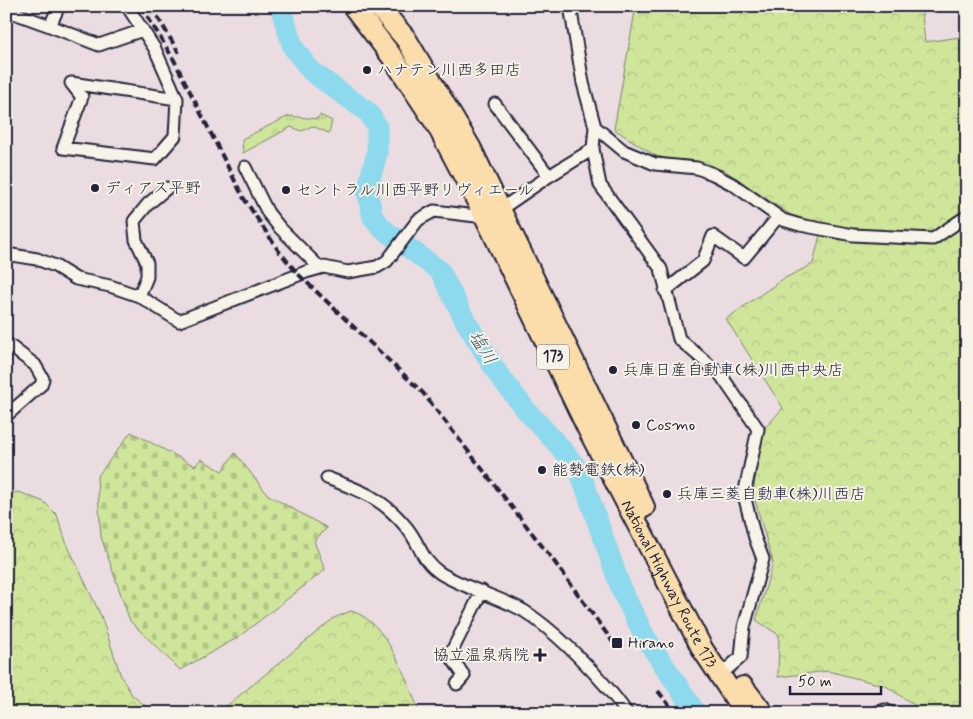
<svg xmlns="http://www.w3.org/2000/svg" width="973" height="719" font-family="Mynerve,'Klee One',sans-serif">
  <defs>
    <pattern id="forest-crowns" width="20" height="18" patternUnits="userSpaceOnUse" patternTransform="scale(1.25)"><rect width="20" height="18" fill="#cfe59a"/><path d="M2 6a3 3 0 1 1 6 0M12 15a3 3 0 1 1 6 0" fill="none" stroke="#b1c486"/></pattern>
    <pattern id="cemetery-stones" width="16" height="16" patternUnits="userSpaceOnUse" patternTransform="scale(1.25)"><rect width="16" height="16" fill="#cfe59a"/><path d="M2 7V4a2 2 0 0 1 4 0v3zM10 15v-3a2 2 0 0 1 4 0v3z" fill="#b1c486"/></pattern>
    <pattern id="park-tufts" width="24" height="20" patternUnits="userSpaceOnUse" patternTransform="scale(1.25)"><rect width="24" height="20" fill="#cfe59a"/><path d="M3 7l-1-3M5 7V3M7 7l1-3M15 17l-1-3M17 17v-4M19 17l1-3" fill="none" stroke="#b1c486"/></pattern>
  </defs>
  <rect width="100%" height="100%" fill="#eadce0"/>
  <filter id="ink" filterUnits="userSpaceOnUse"><feTurbulence type="fractalNoise" baseFrequency=".02" numOctaves="2"/><feDisplacementMap in="SourceGraphic" scale="10" xChannelSelector="R" yChannelSelector="G"/><feConvolveMatrix kernelMatrix="1 2 1 2 8 2 1 2 1" color-interpolation-filters="sRGB"/></filter>
  <g filter="url(#ink)">
    <path fill="url(#forest-crowns)" stroke="#78846a" d="M636,6H921L925,42L967,36V713H926L886,686L828,671L778,677L779,635L756,620L773,563L753,493L763,430L783,408L726,319L783,279L813,264L820,235L724,170L656,156L614,129Z
      M19,492L44,502L57,515L66,542L101,616L121,676L132,695L154,713H6V494Z
      M351,611C388,621 406,680 420,713H218L334,618Z"/>
    <path fill="url(#cemetery-stones)" stroke="#78846a" d="M131,432L195,466L201,459L222,471L235,453L268,495L327,528L314,541L325,570L237,638L180,670L130,621L101,537L97,477Z"/>
    <path fill="url(#park-tufts)" stroke="#78846a" d="M320,115L332,121L329,133L312,126L302,131L291,127L243,153L242,139L289,116L317,119Z"/>
    <g fill="none" stroke-linecap="round" stroke-linejoin="round">
      <path stroke="#8dd9ed" stroke-width="21" d="M280,6L293,47L311,71L369,113L377,127V153L367,191L373,217L383,229L440,271L466,322L498,374L526,410L560,447L580,472L622,591L645,637L696,713"/>
      <defs>
        <path id="street" d="M127,6L155,49L177,99L175,136L155,159L63,148L82,97L71,83L177,99
          M570,6L583,83L595,127L593,149L600,185L661,269L679,339L720,374L758,429L744,495L755,538L763,559L744,627L741,657L719,676
          M6,10L50,26L59,6
          M50,26L99,45L143,30
          M495,104L549,176
          M595,127L624,151L655,164L697,168L713,174L734,185L783,220L800,225L853,235L933,239L967,216
          M245,167L268,213L280,228L320,268
          M6,254L37,259L55,266L76,279L110,286L139,296L179,321L306,272L324,267L348,272L377,267L387,261L418,220L434,211L476,216L501,209L549,176L593,149
          M665,291L703,261L713,236L744,258L778,217
          M139,296L147,277V263L136,240L134,221L148,204L167,188
          M6,343L35,365L43,379L41,385L6,416
          M327,478C362,491 383,498 407,528C420,544 421,560 440,573C466,589 498,596 524,611C557,632 604,680 627,713
          M457,684L464,676L450,655L482,591
          M875,713L885,710L891,713"/>
        <g id="highway">
          <path id="s1" d="M353,6L393,58L437,125L484,214L589,431L703,650L745,713"/>
          <path d="M378,6L406,39L470,147L644,507"/>
          <path d="M743,687L763,713"/>
        </g>
      </defs>
      <use href="#street" stroke="#22223b" stroke-width="15"/>
      <use href="#highway" stroke="#22223b" stroke-width="24"/>
      <use href="#street" stroke="#f7f3e8" stroke-width="11"/>
      <use href="#highway" stroke="#fbdcab" stroke-width="20"/>
      <path stroke="#22223b" stroke-width="4" stroke-dasharray="8 4" stroke-linecap="butt" d="M141,6L174,60L243,197L278,250L298,274L423,393L553,560L615,645
        M151,6L179,53
        M658,691L675,713"/>
    </g>
  </g>
  <g fill="#22223b" stroke="#f7f3e8" stroke-width="2">
    <circle cx="367" cy="70" r="5"/>
    <circle cx="95" cy="188" r="5"/>
    <circle cx="286" cy="190" r="5"/>
    <circle cx="613" cy="370" r="5"/>
    <circle cx="636" cy="425" r="5"/>
    <circle cx="542" cy="470" r="5"/>
    <circle cx="667" cy="494" r="5"/>
    <rect x="611" y="637" width="12" height="12" rx="2.5"/>
    <path d="M537.5 647.5h5v5h5v5h-5v5h-5v-5h-5v-5h5z"/>
  </g>
  <g text-anchor="middle" dominant-baseline="central" stroke-width="4" stroke-linejoin="round" paint-order="stroke">
    <rect fill="#f7f3e8" stroke="#62616f" stroke-width="1" x="537" y="344.5" width="32" height="25" rx="4"/>
    <g font-size="15" font-weight="bold" fill="#22223b">
      <text x="553" y="357">173</text>
    </g>
    <g font-size="16" fill="#22223b" stroke="#f7f3e8" text-anchor="start">
      <text x="377" y="70">ハナテン川西多田店</text>
      <text x="105" y="188">ディアス平野</text>
      <text x="296" y="190">セントラル川西平野リヴィエール</text>
      <text x="623" y="370">兵庫日産自動車(株)川西中央店</text>
      <text x="646" y="425">Cosmo</text>
      <text x="552" y="470">能勢電鉄(株)</text>
      <text x="677" y="494">兵庫三菱自動車(株)川西店</text>
      <text x="628" y="643">Hirano</text>
      <text x="529" y="655" text-anchor="end">協立温泉病院</text>
    </g>
    <g font-size="16" fill="#22223b" stroke="#f7f3e8">
      <text stroke="none"><textPath href="#s1" startOffset="660">National Highway Route 173</textPath></text>
    </g>
    <g font-size="18" font-style="italic" fill="#425970" stroke="#f7f3e8">
      <text transform="translate(482 348) rotate(58)">塩川</text>
    </g>
  </g>
  <rect width="973" height="719" fill="none" stroke="#f7f3e8" stroke-width="25"/>
  <rect x="12" y="12" width="948" height="694" fill="none" stroke="#22223b" stroke-width="2" filter="url(#ink)"/>
  <path d="M790 686v8h91v-8" fill="none" stroke="#22223b" stroke-width="2.5"/>
  <text x="798" y="686" font-size="15" fill="#22223b" stroke="#f7f3e8" stroke-width="4" paint-order="stroke">50 m</text>
</svg>
